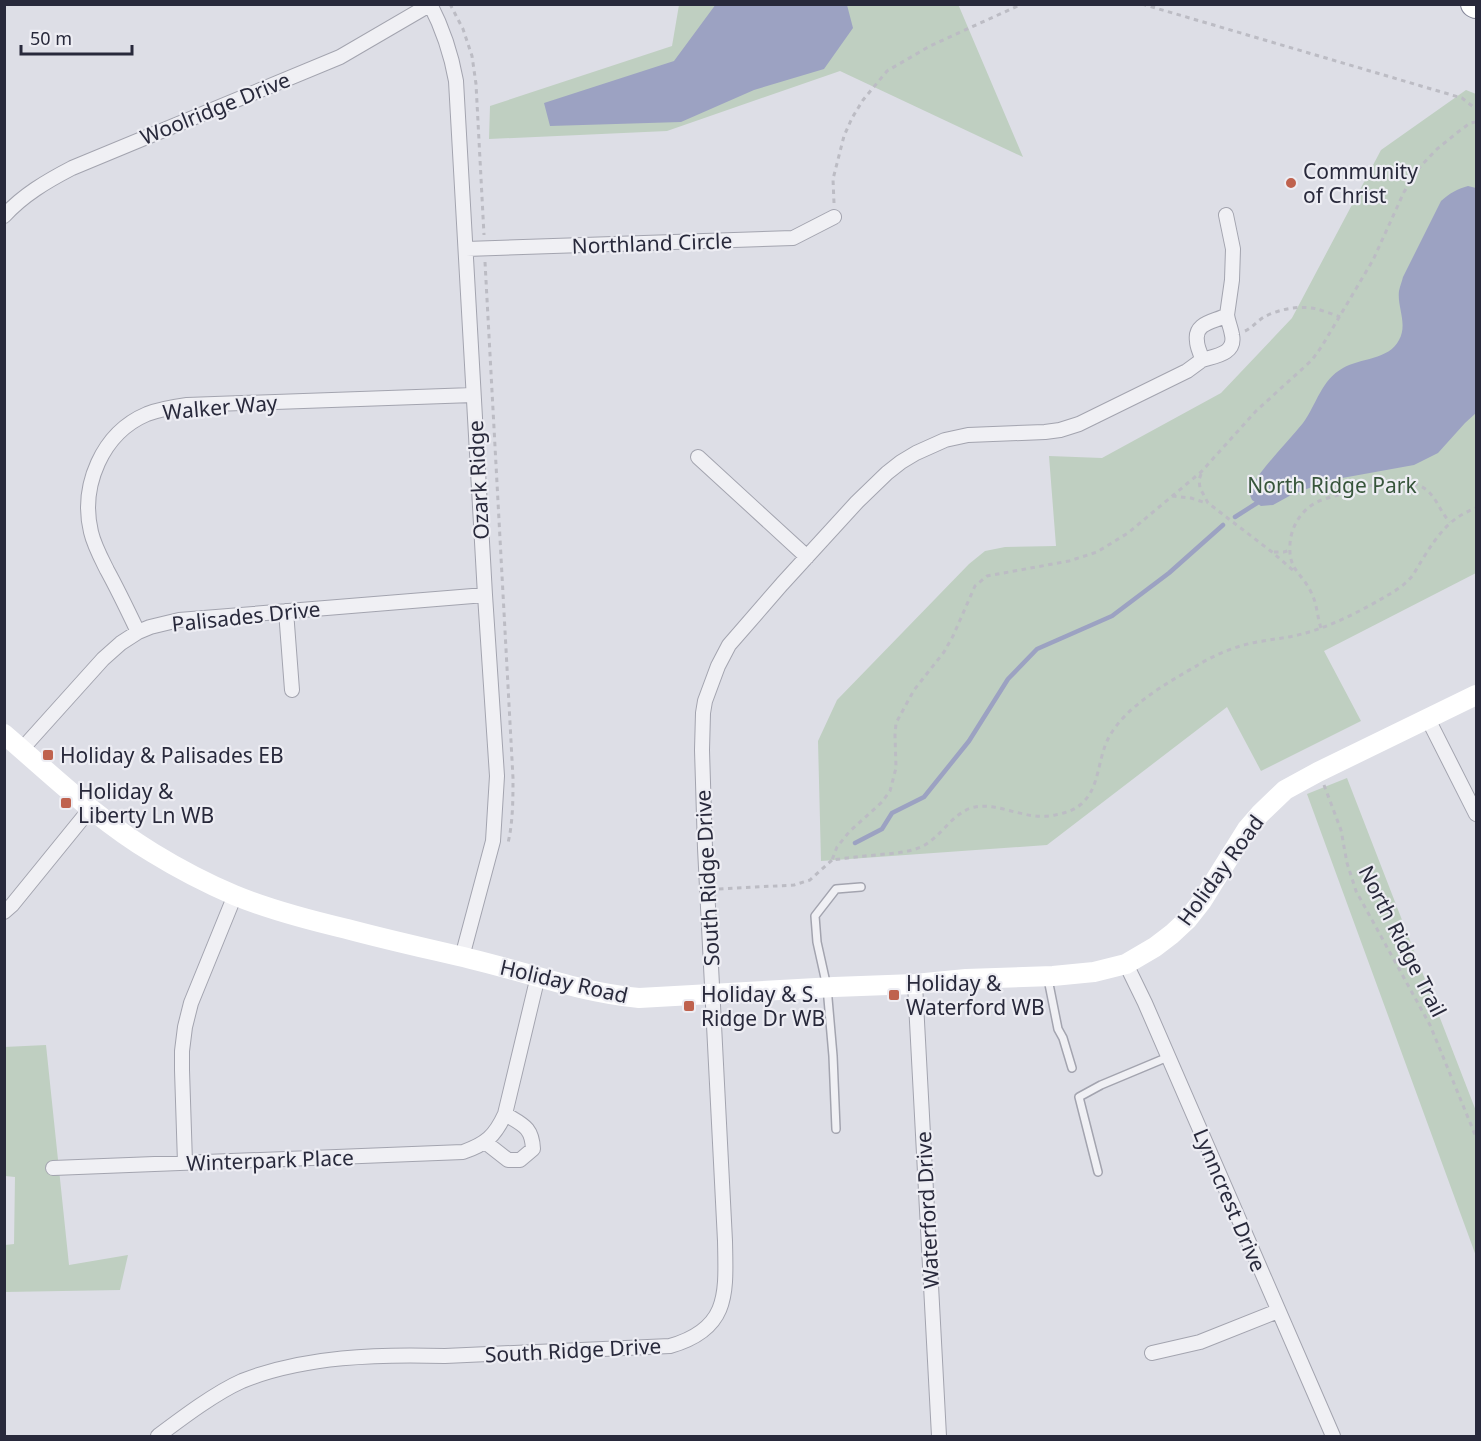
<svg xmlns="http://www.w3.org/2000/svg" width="1481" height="1441" font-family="'Noto Sans',sans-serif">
  <rect width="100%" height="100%" fill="#dddee6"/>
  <path fill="#bfcfc1" d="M958,4L1023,157L840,71L667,131L489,139L490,106L672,46L679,5Z
    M1466,90L1476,94V573L1324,651L1361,721L1261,771L1227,707L1047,845L821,861L818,741L837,700L969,564L985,551L1005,547L1056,546L1049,456L1102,458L1221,393L1292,318L1381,150Z
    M1347,778L1476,1111V1256L1307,794Z
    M46,1045L69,1265L128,1255L120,1290L5,1292V1245L14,1244L15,1177L5,1176L4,1047Z"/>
  <path fill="#9ca2c2" d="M716,4L847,5L853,28L824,69L754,90L681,122L550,126L544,103L674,61Z
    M1468,186L1476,188V413L1465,423L1438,453L1414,465L1331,480L1293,494L1273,505L1261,506L1252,500L1249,493L1251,487C1265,464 1286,444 1303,423C1317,404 1321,380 1343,368C1360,358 1389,360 1399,340C1408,324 1397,307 1399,291C1400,286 1402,281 1403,277L1441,201C1450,193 1457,189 1468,186Z"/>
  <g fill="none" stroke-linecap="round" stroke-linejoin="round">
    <path stroke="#9ca2c2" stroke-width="4.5" d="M1235,517L1257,503
      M855,843L882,829L892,813L924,797L969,741L1008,679L1037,649L1112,616L1169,573L1223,525"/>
    <defs>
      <path id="lane" d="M1048,979L1058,1029L1063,1038L1072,1068
        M836,1129L833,1056L827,987L817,942L815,916L836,889L861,887
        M1098,1172L1079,1097L1101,1085L1168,1057"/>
      <path id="street" d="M430,4C443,29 451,53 456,81L485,595L497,776L493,841L462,957
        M1226,215L1233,249L1232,280L1227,315
        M4,216C23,195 47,181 72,168L340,57L431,4
        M466,249L793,238L834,217
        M1227,315C1228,322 1231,328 1232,335C1236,354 1215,356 1202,360C1201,353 1197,348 1197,341C1194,322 1215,322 1227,315Z
        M698,457L807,557
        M286,611L292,690
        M138,632C128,611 118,590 107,570C101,558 94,545 91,532C80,486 102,433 147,414C160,409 173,407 187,405L473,395
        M1428,719L1476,814
        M22,749L103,659L121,643L138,632L150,627L179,620L485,595
        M4,912L12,905L90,809
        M1126,964L1145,1003L1333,1436
        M915,984L939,1436
        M485,1142L508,1160H520L533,1149C532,1127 523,1125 505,1114
        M185,1163L182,1070V1051L185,1027L191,1003L235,895
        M53,1168L463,1152C486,1144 495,1136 505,1114L538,976
        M1152,1353L1200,1342L1278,1311
        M158,1436C182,1418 215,1393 242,1381C304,1356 379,1354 445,1356L670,1346C730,1329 726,1293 725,1241L705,848L702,750L703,713L705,701L718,666L729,645L782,584L857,502L887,473L901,462L916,453L945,440L968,435L1045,432L1060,430L1079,424L1187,371L1202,360"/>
      <path id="highway" d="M1474,4L1476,5"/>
    </defs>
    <use href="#lane" stroke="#a3a4af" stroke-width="10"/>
    <use href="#street" stroke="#a3a4af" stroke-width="16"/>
    <use href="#highway" stroke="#86889b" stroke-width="28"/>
    <path stroke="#bcbcc4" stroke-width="3" stroke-dasharray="4.5 4.5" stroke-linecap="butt" d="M450,4L463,29L472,56L476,84L484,235
      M1142,4L1462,98L1476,109
      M1476,122L1470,123L1458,132L1437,149L1419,168L1404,192L1373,260L1322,346L1312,360L1256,411L1201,472L1128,533L1097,552L1069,561L987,576L975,586L953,636L944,652L914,690L896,723L895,735L896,768L890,791L882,802L849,832L837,847L832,860C847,858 861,856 877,855C892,853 907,853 921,847C941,838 953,811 975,807C992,804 1008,811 1024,814C1035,817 1045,817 1055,815C1064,813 1073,811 1080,805C1100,789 1097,761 1108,739C1124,707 1167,683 1198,665C1216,654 1236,646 1257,642C1272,639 1287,638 1302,634C1330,627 1363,610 1388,595C1397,590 1407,583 1413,575C1416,570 1419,565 1422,560C1437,536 1449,518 1476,508
      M834,203L833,179L844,136L852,118L863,100L887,71L930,46L1022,4
      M485,262L513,778C513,799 513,822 508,843
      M1245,331C1252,328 1257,321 1264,317C1279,309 1300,305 1317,309C1324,311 1332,314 1340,317
      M1201,474L1199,480L1200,488L1208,503L1272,552L1295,572
      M1172,496L1191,498L1206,503
      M1274,552H1284L1290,550
      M1321,628C1317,616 1317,603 1311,592C1302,573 1288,570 1290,544C1291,528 1299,514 1312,505C1320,499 1332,497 1342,494C1366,487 1393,476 1418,485C1436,492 1438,510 1450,522
      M1324,785L1341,830L1347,863L1356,891L1430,1025L1476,1137
      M719,889L794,885L810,880L832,860"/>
    <use href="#lane" stroke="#f0f0f4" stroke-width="7"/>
    <use href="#street" stroke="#f0f0f4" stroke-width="14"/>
    <path stroke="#fff" stroke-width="20" d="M4,734C52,775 98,820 153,853C179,869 206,883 234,895C270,910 309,920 347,929C388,940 429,949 471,959C526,972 582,993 639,998L834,987L915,984L966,979L1053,976L1094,972L1126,964L1155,947L1172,934L1187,920L1202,901L1247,829L1260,814L1285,790L1318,772L1476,695"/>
    <use href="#highway" stroke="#fff" stroke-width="26"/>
  </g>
  <g fill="#bf624e" stroke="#ededf3" stroke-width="2">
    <circle cx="1291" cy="183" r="6"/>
    <rect x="42" y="749" width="12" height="12" rx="3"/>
    <rect x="60" y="797" width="12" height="12" rx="3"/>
    <rect x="888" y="989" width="12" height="12" rx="3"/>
    <rect x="683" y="1000" width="12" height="12" rx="3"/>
  </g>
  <g text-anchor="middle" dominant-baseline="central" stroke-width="4.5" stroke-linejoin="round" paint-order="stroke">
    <g font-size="21" fill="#28293b" stroke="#ededf3">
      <text transform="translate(215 108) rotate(-22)">Woolridge Drive</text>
      <text transform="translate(652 243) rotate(-2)">Northland Circle</text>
      <text transform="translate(220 407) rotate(-5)">Walker Way</text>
      <text transform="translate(478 480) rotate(-93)">Ozark Ridge</text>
      <text transform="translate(246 616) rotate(-6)">Palisades Drive</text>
      <text transform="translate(1220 870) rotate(-54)">Holiday Road</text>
      <text transform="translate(707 878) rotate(-93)">South Ridge Drive</text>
      <text transform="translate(1403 941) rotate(63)">North Ridge Trail</text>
      <text transform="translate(564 981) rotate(13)">Holiday Road</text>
      <text transform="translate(270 1160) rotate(-2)">Winterpark Place</text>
      <text transform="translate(1230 1200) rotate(67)">Lynncrest Drive</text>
      <text transform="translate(927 1210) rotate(-93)">Waterford Drive</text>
      <text transform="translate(573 1350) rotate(-3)">South Ridge Drive</text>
    </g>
    <g font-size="21" fill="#28293b" stroke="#ededf3" text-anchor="start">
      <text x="1303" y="171">Community<tspan x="1303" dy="24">of Christ</tspan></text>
      <text x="60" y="755">Holiday &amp; Palisades EB</text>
      <text x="78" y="791">Holiday &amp;<tspan x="78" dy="24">Liberty Ln WB</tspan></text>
      <text x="906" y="983">Holiday &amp;<tspan x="906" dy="24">Waterford WB</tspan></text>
      <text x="701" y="994">Holiday &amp; S.<tspan x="701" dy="24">Ridge Dr WB</tspan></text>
    </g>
    <g font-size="21" fill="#37553b" stroke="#ededf3">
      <text x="1332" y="485">North Ridge Park</text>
    </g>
  </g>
  <rect width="1481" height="1441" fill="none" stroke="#28293b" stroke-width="12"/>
  <path d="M21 45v9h111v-9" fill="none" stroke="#28293b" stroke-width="3"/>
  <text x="30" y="45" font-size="18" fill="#28293b" stroke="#ededf3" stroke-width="4.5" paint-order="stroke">50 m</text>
</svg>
